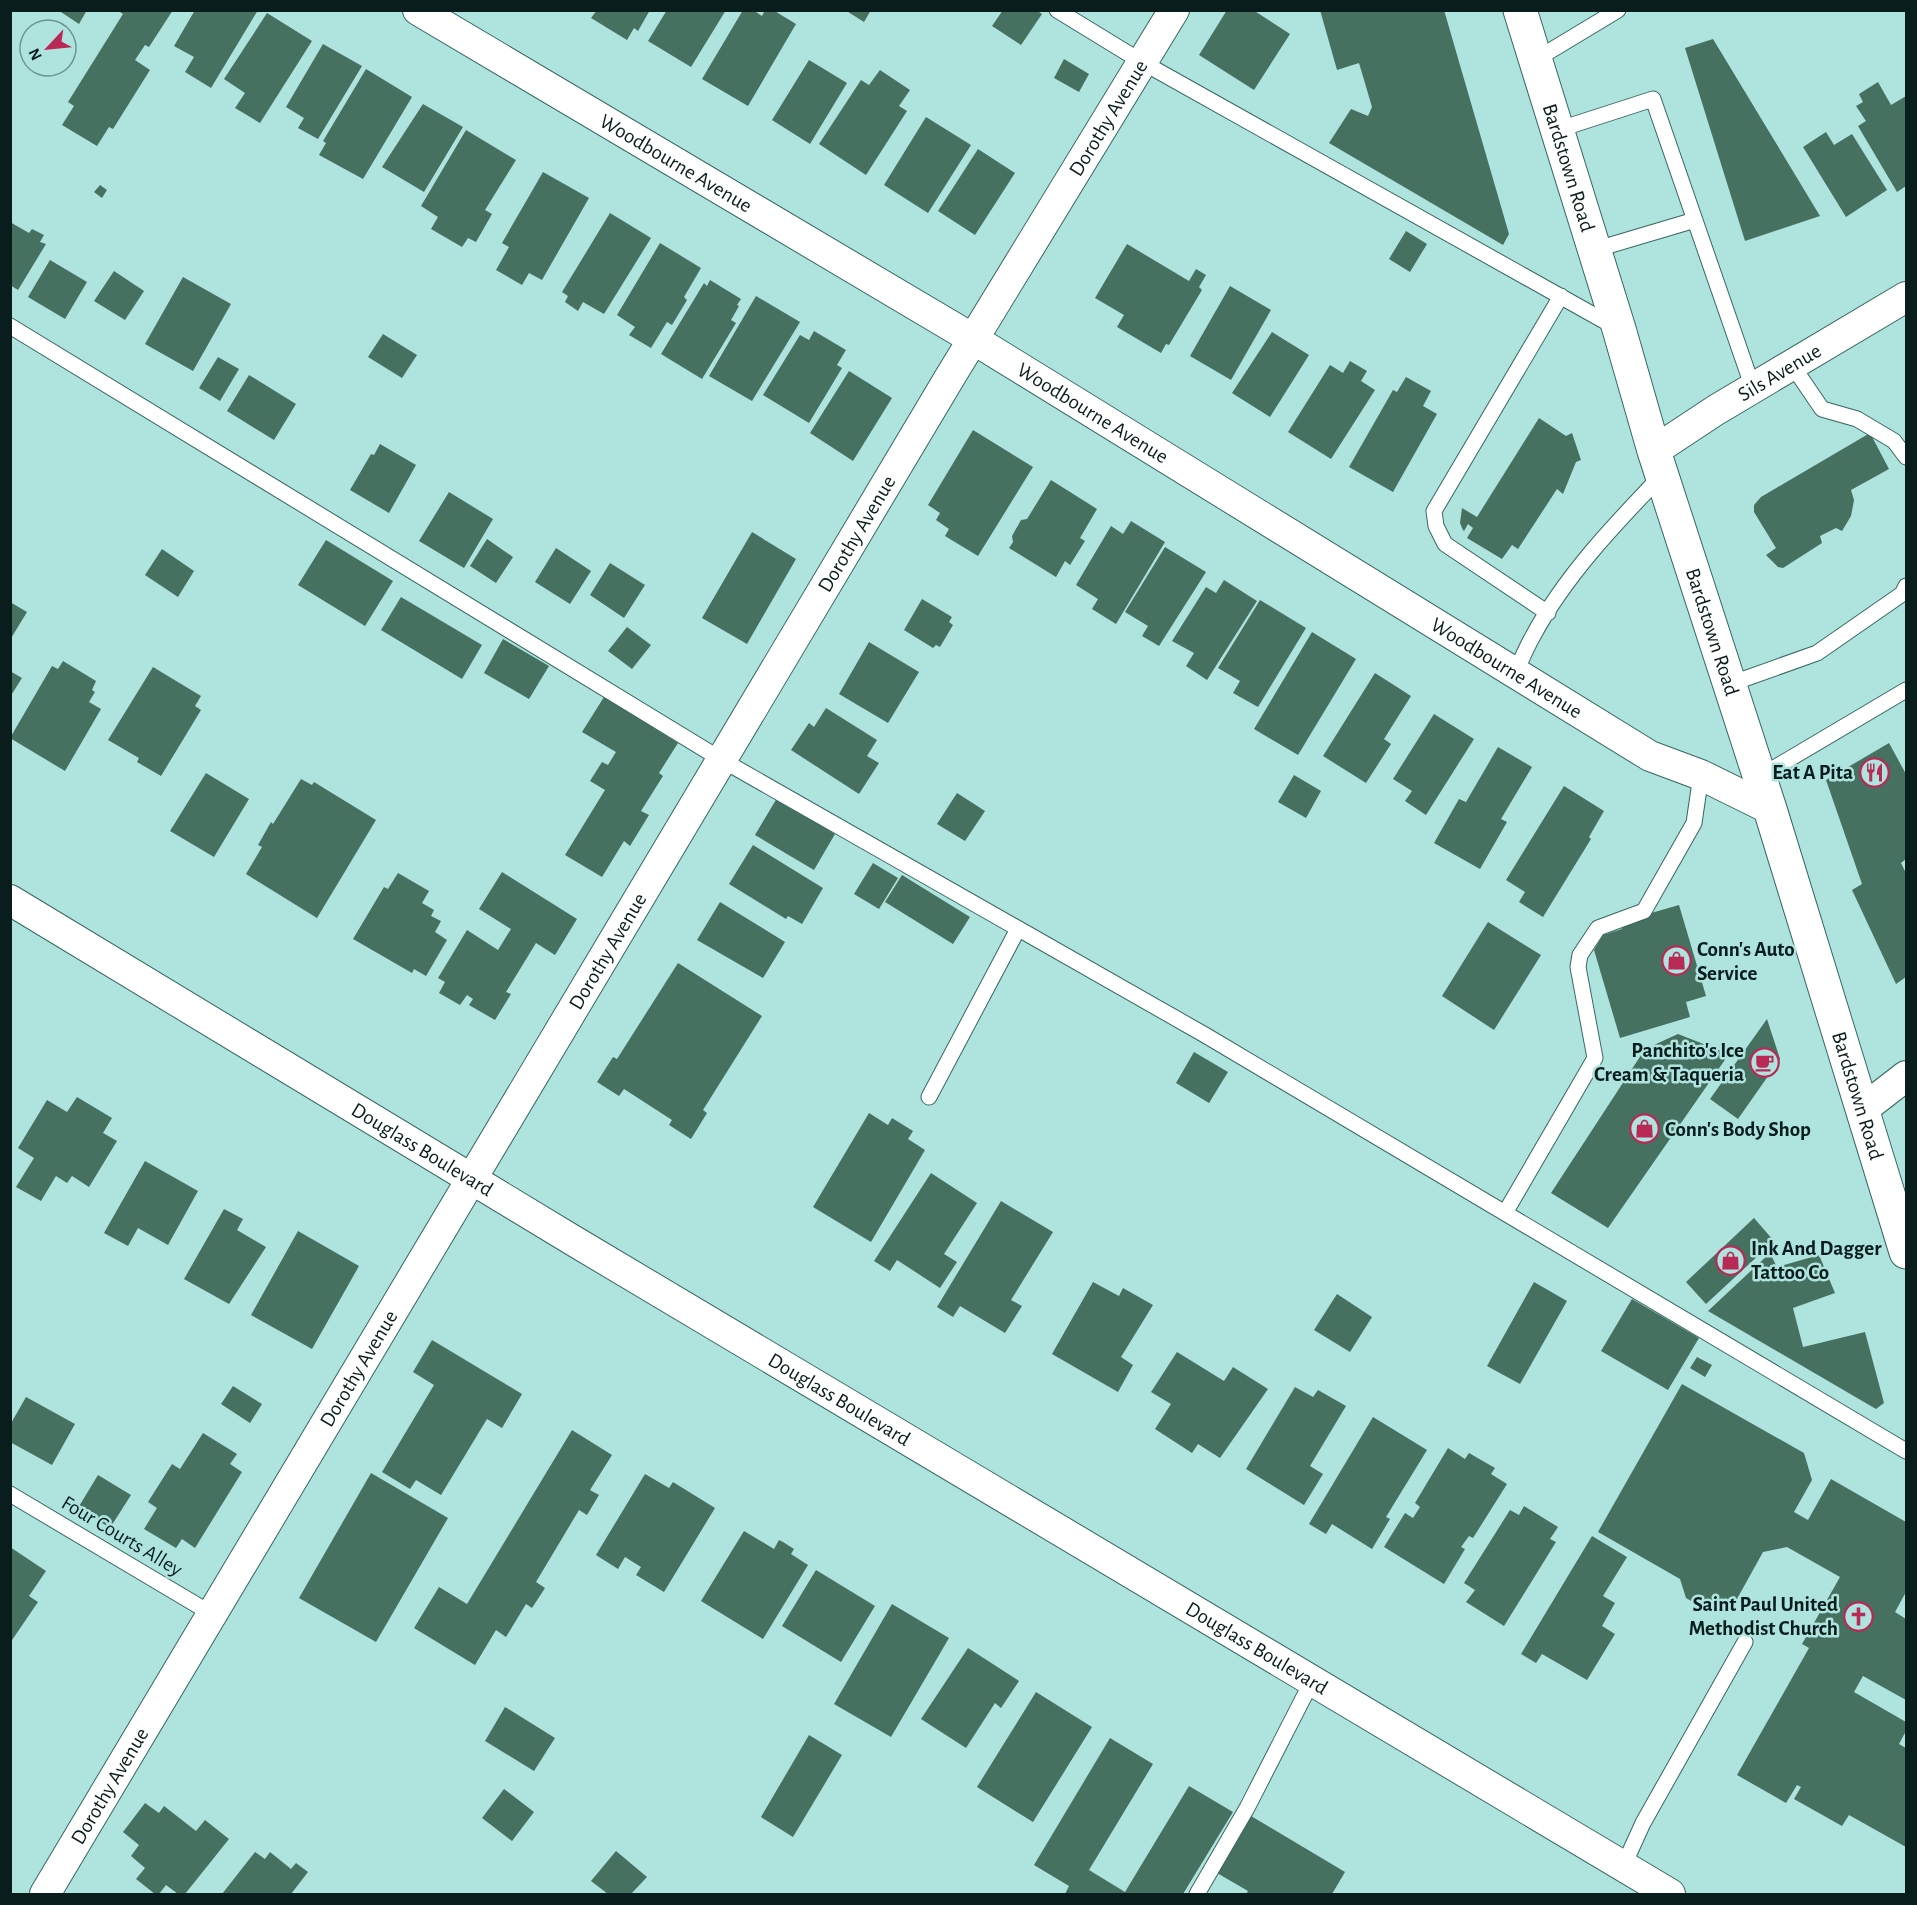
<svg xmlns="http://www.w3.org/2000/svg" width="1917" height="1905" font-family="'Alegreya Sans',sans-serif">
  <rect width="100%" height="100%" fill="#afe3de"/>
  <path fill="#467060" d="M58,10H87L79,24Z
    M117,10H173L149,47L145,45L135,60L150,70L113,129L109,127L97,146L62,125L74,106L68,102L123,14Z
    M195,10H258L211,88L185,72L194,57L174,46Z
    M597,10H650L638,31L634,28L627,40L591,18Z
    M667,10H726L691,67L648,41Z
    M743,10H753L762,16L765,10H773L796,24L748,106L702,79Z
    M845,10H871L864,22Z
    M1003,10H1036L1042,14L1021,45L992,26Z
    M1227,10H1253L1290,34L1254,90L1199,55Z
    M1320,10H1444L1509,234L1503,245L1329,143L1351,109L1368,116L1372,107L1359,63L1337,70Z
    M267,13L312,41L260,123L235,108L245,93L224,79Z
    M1713,39L1820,216L1745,241L1685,48Z
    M323,44L362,66L318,139L298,128L304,118L286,107Z
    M1064,59L1089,74L1079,92L1054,78Z
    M809,60L847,83L810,144L772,120Z
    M366,69L412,97L363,179L319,155L326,143L323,141Z
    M880,70L910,90L899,106L907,111L866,175L819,144L861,80L869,85Z
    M1878,82L1891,105L1906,96V186L1897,192L1858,126L1866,121L1856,106L1863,102L1859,94Z
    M423,104L463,127L424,192L382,167Z
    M926,117L971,145L928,213L884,185Z
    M466,130L516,160L485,210L492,214L476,242L468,238L462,247L431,229L438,217L421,206Z
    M1826,132L1834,145L1852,134L1887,190L1846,217L1803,147Z
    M978,149L1015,173L975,235L938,211Z
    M543,172L589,198L542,280L529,273L522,285L496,270L509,247L502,243Z
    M100,185L107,190L102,198L94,192Z
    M610,213L651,238L604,314L583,302L578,311L565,302L568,296L562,292Z
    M10,222L29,233L32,229L44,235L40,242L46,244L18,290L10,285Z
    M1406,231L1427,244L1410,272L1389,259Z
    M660,243L701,268L684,297L687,300L672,325L667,322L651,348L629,335L635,327L617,315Z
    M1127,244L1189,281L1196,269L1206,275L1199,287L1202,290L1169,345L1166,344L1161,353L1117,327L1124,315L1095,298Z
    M50,260L87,282L65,319L28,297Z
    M114,271L144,291L125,320L94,301Z
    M183,277L231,304L193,371L145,344Z
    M710,280L741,299L737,305L739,306L731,320L736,323L702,379L661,354L704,283L707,286Z
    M1230,286L1271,310L1231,380L1190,356Z
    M756,296L800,322L752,401L709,376Z
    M814,331L846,350L837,365L842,368L809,423L763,395L800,335L809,340Z
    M1272,332L1309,355L1270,417L1232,393Z
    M383,334L417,355L402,378L368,357Z
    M218,357L239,369L220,401L199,388Z
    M1350,361L1367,371L1361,381L1375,390L1331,459L1288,432L1330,365L1343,373Z
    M849,371L892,398L853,461L810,433Z
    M249,375L296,404L274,440L227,411Z
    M1406,377L1431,391L1423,406L1437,414L1393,492L1349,467L1393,390L1397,392Z
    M1539,418L1566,436L1572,433L1581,460L1576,462L1563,494L1557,489L1518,549L1512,545L1502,559L1467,538L1473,528L1468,524L1464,531L1463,530L1460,523L1462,508L1477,517Z
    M973,430L1033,467L978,556L945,536L949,529L936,520L940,513L928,505Z
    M1870,433L1889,469L1851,490L1854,500L1851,516L1842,531L1836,528L1820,536L1822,543L1783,568L1778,567L1766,555L1776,548L1754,512V505L1761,497Z
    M380,444L416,465L389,513L350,490L371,454L374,455Z
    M1051,480L1097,509L1080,538L1085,541L1070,565L1065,561L1056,577L1009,548L1013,542L1012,536L1021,520L1027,519Z
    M449,492L493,519L464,568L419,541Z
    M1131,521L1165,542L1116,624L1092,609L1098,599L1076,585L1111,526L1123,534Z
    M752,532L796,559L747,644L702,618Z
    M487,539L513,557L496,583L470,566Z
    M326,540L393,581L365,626L298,585Z
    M1165,547L1206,572L1159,646L1142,636L1148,626L1125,612Z
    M556,548L591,571L570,604L535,582Z
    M162,549L194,571L178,597L145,575Z
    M610,563L645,585L624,618L590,595Z
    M1224,580L1257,601L1207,680L1186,666L1194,653L1172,641L1206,587L1216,593Z
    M401,597L482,645L462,679L381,630Z
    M922,599L952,617L949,622L953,625L940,647L936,645L933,648L904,630Z
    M1260,600L1306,628L1258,707L1233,693L1240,681L1218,668Z
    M10,602L27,612L10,640Z
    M627,627L651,645L632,669L608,651Z
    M1312,632L1356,659L1298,755L1254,729Z
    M503,639L549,666L529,699L484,673Z
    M869,642L919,672L888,723L839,694Z
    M63,661L96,681L92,690L95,692L89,702L101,709L65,771L10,738L52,666L58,669Z
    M153,667L201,696L195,706L201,710L161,776L137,762L139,758L108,740Z
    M10,671L22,678L10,697Z
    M1375,673L1411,696L1384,739L1391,744L1366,783L1323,756Z
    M604,697L678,743L659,773L663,776L641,811L649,815L630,846L624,841L602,877L565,855L605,790L590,781L602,762L608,765L616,752L582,732Z
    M826,708L877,740L867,756L879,763L859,794L791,750L809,723L814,727Z
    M1434,714L1474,739L1426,815L1405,801L1412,791L1393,779Z
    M1889,743L1906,774V859L1901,863L1906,873V977L1896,984L1852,890L1862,884L1826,780Z
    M1498,747L1532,767L1501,819L1507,822L1480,869L1434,843L1459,799L1466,802Z
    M206,773L249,799L214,857L170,831Z
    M1294,775L1321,791L1306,818L1278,802Z
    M301,779L312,785L314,782L376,820L317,918L246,874L262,847L258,845L271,822L273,824Z
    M1564,786L1604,811L1589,837L1591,839L1543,917L1519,902L1525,892L1506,880Z
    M957,793L985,811L965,841L937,824Z
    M777,798L835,834L814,870L755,835Z
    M753,845L823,888L802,924L788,916L786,919L729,884Z
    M873,863L898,878L879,909L854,894Z
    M502,872L577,919L555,955L536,943L506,992L511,994L495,1020L469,1005L473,999L467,995L460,1005L439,993L445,982L438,978L467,930L498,950L511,929L479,909Z
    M398,873L429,891L422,903L434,910L431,916L441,921L435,932L447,940L426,976L414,969L412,973L353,939L384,887L388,889Z
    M902,875L970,917L953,944L885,902Z
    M720,902L785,942L763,978L697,940Z
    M1679,905L1706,996L1686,1002L1690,1017L1620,1038L1594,950L1603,935L1622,929L1620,922Z
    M1488,922L1541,955L1494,1030L1442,996Z
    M678,963L762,1016L703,1110L707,1113L691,1139L669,1125L672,1120L624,1089L619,1096L597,1082L613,1057L617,1059Z
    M1767,1019L1780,1059L1738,1119L1710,1099Z
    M1678,1034L1729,1054L1608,1228L1551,1193L1645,1049Z
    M1194,1052L1228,1072L1209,1103L1176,1083Z
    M77,1097L112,1118L103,1133L117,1141L89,1187L72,1176L67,1183L56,1176L41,1201L16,1187L34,1158L18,1148L47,1100L67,1112Z
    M869,1113L888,1125L892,1118L913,1131L908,1139L925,1150L871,1242L813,1207Z
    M145,1161L198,1191L168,1245L138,1228L128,1246L104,1233Z
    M931,1173L977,1203L944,1254L957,1262L940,1288L897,1260L890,1271L874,1261Z
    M1001,1201L1053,1232L1011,1300L1022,1306L1005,1333L960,1306L953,1317L937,1307Z
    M224,1209L243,1219L237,1230L266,1247L229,1304L184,1279Z
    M1754,1218L1774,1241L1706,1304L1686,1282Z
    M298,1231L359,1266L312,1349L251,1315Z
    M1770,1253L1777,1267L1819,1255L1835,1293L1793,1308L1803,1347L1865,1332L1884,1403L1876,1409L1708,1311Z
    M1093,1282L1119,1296L1123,1288L1153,1305L1121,1357L1133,1365L1118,1392L1052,1354Z
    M1534,1282L1567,1301L1520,1384L1487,1366Z
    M1337,1294L1372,1317L1350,1352L1314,1330Z
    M1632,1299L1699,1338L1668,1390L1601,1351Z
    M432,1340L522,1394L502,1428L487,1419L441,1495L416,1480L410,1489L382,1472L434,1385L413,1372Z
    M1177,1352L1224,1381L1233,1367L1268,1389L1220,1458L1198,1444L1192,1453L1155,1429L1171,1404L1151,1392Z
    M1697,1357L1712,1365L1705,1377L1690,1368Z
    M1682,1384L1804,1453L1812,1480L1794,1512L1808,1520L1831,1479L1906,1522V1592L1895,1612L1906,1619V1700L1863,1676L1854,1692L1906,1722V1731L1899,1744L1906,1748V1847L1849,1815L1842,1826L1794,1799L1801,1787L1797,1785L1786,1803L1737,1775L1809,1648L1802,1644L1840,1577L1787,1547L1763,1552L1732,1608L1721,1602L1702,1607L1686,1598L1680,1579L1598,1532Z
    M233,1386L262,1404L250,1423L221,1404Z
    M1295,1387L1313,1397L1318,1390L1346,1406L1310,1466L1323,1474L1304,1505L1246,1469Z
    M26,1397L75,1424L52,1465L10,1442V1425Z
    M1373,1417L1427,1450L1386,1517L1390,1519L1372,1549L1332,1524L1326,1534L1309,1524Z
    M572,1430L612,1455L590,1490L599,1495L587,1515L579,1510L536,1582L545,1588L532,1608L526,1604L506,1637L496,1630L475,1665L414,1628L439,1587L467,1604Z
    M203,1433L237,1454L230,1464L242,1472L195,1548L182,1539L176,1548L144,1529L157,1508L148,1502L172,1464L180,1469Z
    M1448,1448L1465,1459L1469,1453L1495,1468L1491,1474L1507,1484L1473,1538L1469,1536L1461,1547L1465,1549L1444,1584L1384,1547L1405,1513L1413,1518L1420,1507L1415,1503Z
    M371,1473L448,1518L376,1642L299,1598Z
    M645,1474L669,1488L673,1482L715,1508L664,1592L636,1575L641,1567L625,1557L618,1569L596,1555Z
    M98,1475L131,1495L110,1528L78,1508Z
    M1524,1506L1558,1527L1550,1539L1556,1542L1504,1626L1466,1602L1475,1590L1464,1583L1510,1510L1519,1515Z
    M744,1531L774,1549L779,1540L783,1542L794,1549L791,1554L808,1565L763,1639L701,1601Z
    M1592,1536L1627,1557L1603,1596L1615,1603L1602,1626L1615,1634L1587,1680L1542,1654L1536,1663L1521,1654Z
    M10,1547L46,1571L29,1596L38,1602L10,1643Z
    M816,1570L875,1606L841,1662L782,1626Z
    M892,1604L949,1638L891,1737L834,1704Z
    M968,1648L1019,1681L1001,1708L995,1703L966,1748L921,1719Z
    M1036,1692L1092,1727L1033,1822L977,1787Z
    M505,1707L555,1738L534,1771L485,1741Z
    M809,1735L842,1755L793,1837L761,1817Z
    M1110,1738L1153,1764L1089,1870L1125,1892L1189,1786L1233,1812L1183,1894H1065L1069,1886L1034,1865Z
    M504,1789L534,1812L512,1841L482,1818Z
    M145,1803L159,1813L164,1806L196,1831L205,1820L229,1839L185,1894H178L166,1885L159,1894H155L136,1879L145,1868L131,1856L139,1845L123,1832Z
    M1251,1816L1345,1872L1332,1894H1246L1248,1891L1217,1873Z
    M616,1851L647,1877L631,1894H608L591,1881Z
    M255,1852L265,1859L270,1852L291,1869L296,1863L308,1872L291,1894H222Z"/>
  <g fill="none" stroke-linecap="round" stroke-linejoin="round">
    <defs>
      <path id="service" d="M1057,10L1142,62L1615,327
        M1535,60L1618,10
        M1557,130L1653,99L1753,388
        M1594,250L1695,220
        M10,326L722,760L1205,1035L1906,1451
        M1792,365L1822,409L1857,419L1894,441L1906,457
        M1548,613L1445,544L1436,526L1434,511L1561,296
        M1515,673C1521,661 1526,648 1533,636C1565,576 1615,524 1662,475
        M1730,684L1817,653L1902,594L1906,586
        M1759,777L1906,690
        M929,1097L1018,929
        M1505,1213L1595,1058L1578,967L1580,955L1598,928L1644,911L1694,823L1701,775
        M10,1494L212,1614
        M1623,1867L1643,1823L1745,1642
        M1197,1894L1247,1808L1312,1681"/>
      <g id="minor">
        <path id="s1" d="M418,10L973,339L1650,756L1701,775L1770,809"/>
        <path id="s2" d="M1654,451L1716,410L1906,297"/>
        <path id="s3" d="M10,900L574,1241L1670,1894"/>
        <path d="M1862,1110L1906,1076"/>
        <path id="s4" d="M45,1894L950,377L1174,10"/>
      </g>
      <g id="primary">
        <path id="s5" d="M1520,10L1619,329L1654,451L1770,809L1906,1252"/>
      </g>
    </defs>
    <use href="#service" stroke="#366763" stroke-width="17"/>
    <use href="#minor" stroke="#366763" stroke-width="32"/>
    <use href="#primary" stroke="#366763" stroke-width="35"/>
    <use href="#service" stroke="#fff" stroke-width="15"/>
    <use href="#minor" stroke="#fff" stroke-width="30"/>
    <use href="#primary" stroke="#fff" stroke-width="33"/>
  </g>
  <defs>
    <symbol id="restaurant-ring" viewBox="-11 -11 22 22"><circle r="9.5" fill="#afe3de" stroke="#b92956" stroke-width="1.5"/><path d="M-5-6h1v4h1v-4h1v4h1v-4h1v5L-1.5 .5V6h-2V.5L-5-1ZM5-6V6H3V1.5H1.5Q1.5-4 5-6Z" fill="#b92956"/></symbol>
    <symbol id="shop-ring" viewBox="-11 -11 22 22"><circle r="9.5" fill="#afe3de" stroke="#b92956" stroke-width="1.5"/><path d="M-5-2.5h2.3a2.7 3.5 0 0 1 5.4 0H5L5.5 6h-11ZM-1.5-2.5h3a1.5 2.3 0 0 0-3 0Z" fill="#b92956"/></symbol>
    <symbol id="cafe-ring" viewBox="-11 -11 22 22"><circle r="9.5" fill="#afe3de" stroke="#b92956" stroke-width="1.5"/><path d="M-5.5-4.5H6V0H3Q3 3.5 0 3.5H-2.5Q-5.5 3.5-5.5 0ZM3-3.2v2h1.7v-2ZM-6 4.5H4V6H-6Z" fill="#b92956"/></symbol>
    <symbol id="church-ring" viewBox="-11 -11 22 22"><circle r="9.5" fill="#afe3de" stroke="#b92956" stroke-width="1.5"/><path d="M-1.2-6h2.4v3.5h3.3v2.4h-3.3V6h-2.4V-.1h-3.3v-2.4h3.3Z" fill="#b92956"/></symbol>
  </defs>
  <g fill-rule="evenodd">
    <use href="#restaurant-ring" x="1858" y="756" width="33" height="33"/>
    <use href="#shop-ring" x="1660" y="944" width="33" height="33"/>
    <use href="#cafe-ring" x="1748" y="1046" width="33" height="33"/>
    <use href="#shop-ring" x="1628" y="1112" width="33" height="33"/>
    <use href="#shop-ring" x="1714" y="1244" width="33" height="33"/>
    <use href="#church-ring" x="1842" y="1600" width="33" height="33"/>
  </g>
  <g text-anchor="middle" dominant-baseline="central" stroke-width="5" stroke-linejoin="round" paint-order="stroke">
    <g font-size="21" fill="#081d1c" stroke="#afe3de">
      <text stroke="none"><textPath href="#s4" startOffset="2070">Dorothy Avenue</textPath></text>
      <text stroke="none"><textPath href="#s1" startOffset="300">Woodbourne Avenue</textPath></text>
      <text stroke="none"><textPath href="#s5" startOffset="165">Bardstown Road</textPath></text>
      <text stroke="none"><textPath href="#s2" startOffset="148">Sils Avenue</textPath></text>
      <text stroke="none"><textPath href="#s1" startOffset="786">Woodbourne Avenue</textPath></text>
      <text stroke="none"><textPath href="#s4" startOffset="1584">Dorothy Avenue</textPath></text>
      <text stroke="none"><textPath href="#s5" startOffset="651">Bardstown Road</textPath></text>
      <text stroke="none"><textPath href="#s1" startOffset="1272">Woodbourne Avenue</textPath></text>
      <text stroke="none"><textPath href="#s4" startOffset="1098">Dorothy Avenue</textPath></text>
      <text stroke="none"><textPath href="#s5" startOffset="1137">Bardstown Road</textPath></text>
      <text stroke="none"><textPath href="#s3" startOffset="482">Douglass Boulevard</textPath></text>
      <text stroke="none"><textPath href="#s4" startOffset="612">Dorothy Avenue</textPath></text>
      <text stroke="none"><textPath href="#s3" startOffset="968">Douglass Boulevard</textPath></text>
      <text transform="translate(122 1536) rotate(31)">Four Courts Alley</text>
      <text stroke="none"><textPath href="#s3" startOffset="1454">Douglass Boulevard</textPath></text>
      <text stroke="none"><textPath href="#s4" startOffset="126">Dorothy Avenue</textPath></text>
    </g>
    <g font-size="21" font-weight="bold" fill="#081d1c" stroke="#afe3de" text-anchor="end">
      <text x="1853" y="772">Eat A Pita</text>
      <text x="1697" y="949" text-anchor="start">Conn's Auto<tspan x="1697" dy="24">Service</tspan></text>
      <text x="1744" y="1050">Panchito's Ice<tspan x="1744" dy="24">Cream &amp; Taqueria</tspan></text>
      <text x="1665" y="1129" text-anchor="start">Conn's Body Shop</text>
      <text x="1751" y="1248" text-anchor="start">Ink And Dagger<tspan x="1751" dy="24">Tattoo Co</tspan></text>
      <text x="1838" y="1604">Saint Paul United<tspan x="1838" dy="24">Methodist Church</tspan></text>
    </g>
  </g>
  <rect width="1917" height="1905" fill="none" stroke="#081d1c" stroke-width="24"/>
  <g transform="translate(48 48) rotate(244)"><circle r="28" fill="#afe3de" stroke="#6c9490" stroke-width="1.5"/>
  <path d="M0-4.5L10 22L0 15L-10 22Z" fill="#b92956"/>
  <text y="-9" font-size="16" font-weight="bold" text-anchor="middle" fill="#081d1c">N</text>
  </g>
</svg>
